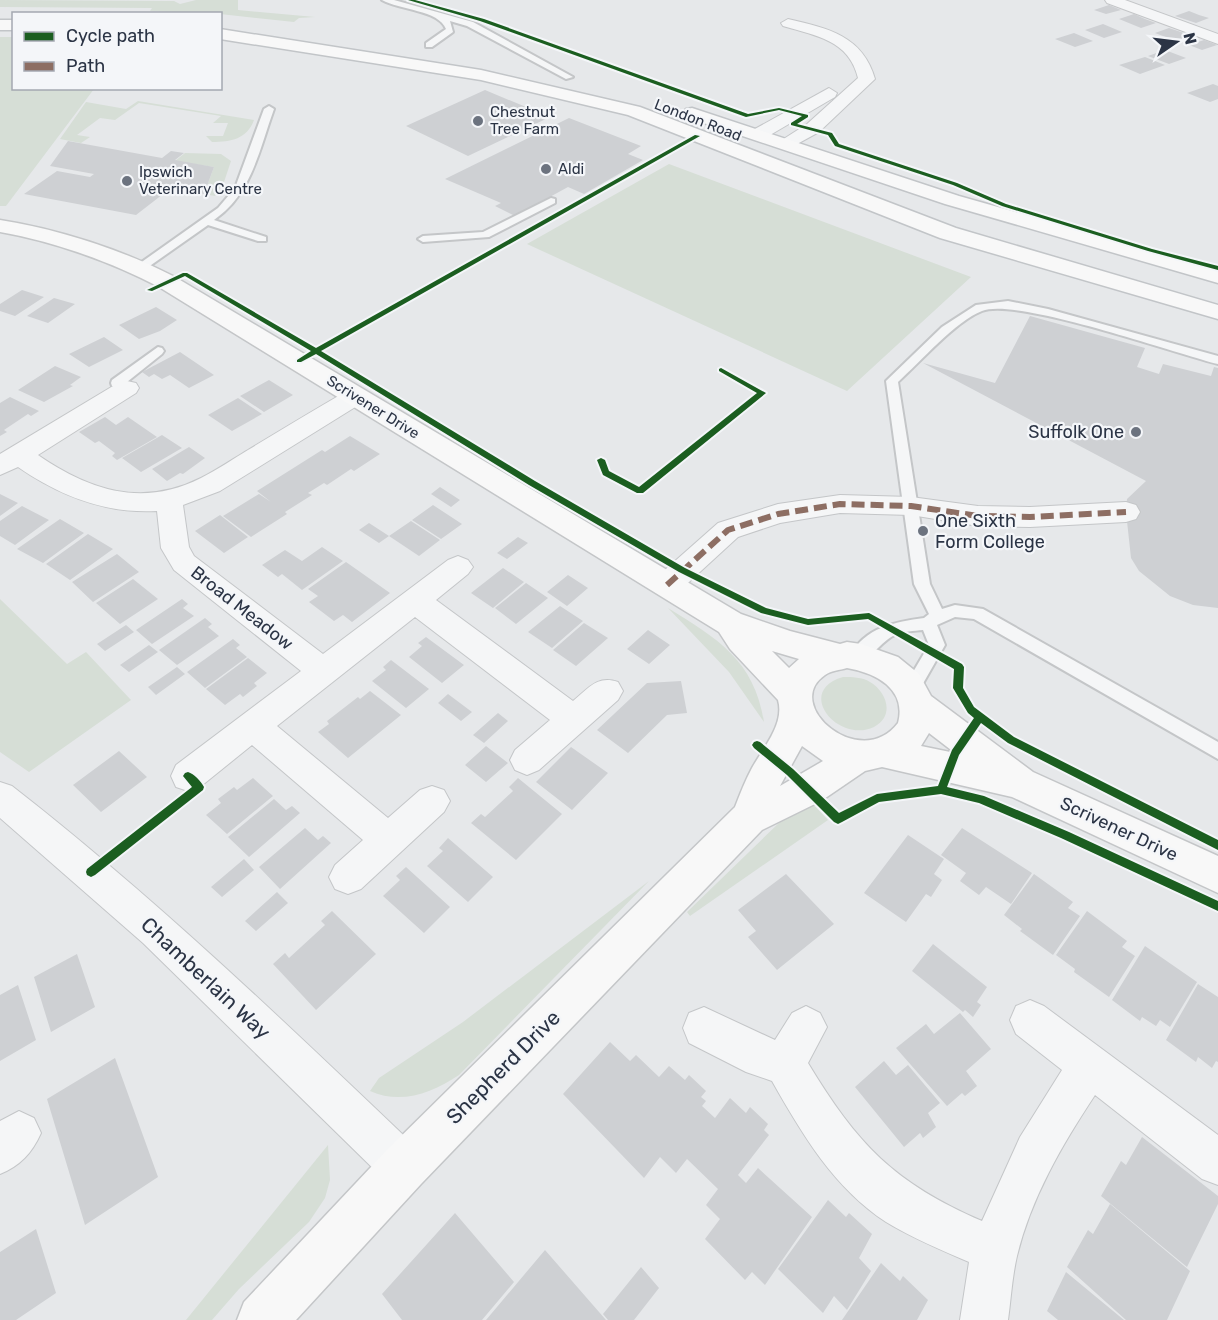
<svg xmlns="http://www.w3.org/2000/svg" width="1218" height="1320" font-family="Rubik,sans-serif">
  <rect width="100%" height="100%" fill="#e6e8ea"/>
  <path fill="#d6ded6" d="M0,0L174,1L180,4L196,0H238V10L315,17L299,18L294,22L220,14L150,11L152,8L0,7Z
    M0,37H13L14,88L94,89L6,206H0Z
    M138,101L254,120C247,139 231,142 212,142L206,136H223L228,123H213L221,116L139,103L115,120L100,118L77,135L90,137L81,143L60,139L86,102L126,109Z
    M185,153L221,154L231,161L224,182L215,196L204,194L214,167L175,161Z
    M669,164L971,277L847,391L527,244Z
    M0,599L67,664L86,652L131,700L29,772L0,752Z
    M668,608C718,639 754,660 764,722L729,672Z
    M843,677C852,677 862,677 870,682C887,692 895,716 874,727C838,744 794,691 843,677Z
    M814,805L828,820L690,916L687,912L782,820Z
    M649,881L459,1075C432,1093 401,1105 370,1091L379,1078L463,1022Z
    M328,1145L330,1180L325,1198L309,1222L239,1289L212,1320H186Z"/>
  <path fill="#ced0d3" d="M1109,5L1121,10L1106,14L1094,10Z
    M1189,11L1199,15L1209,18L1196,23L1175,16Z
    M1134,14L1145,19L1156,23L1141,28L1119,19Z
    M1103,24L1122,32L1104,38L1085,30Z
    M1169,28L1181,32L1193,37L1179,42L1155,33Z
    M1074,33L1093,41L1075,47L1055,39Z
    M1204,40L1217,45L1202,50L1189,45Z
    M1165,50L1186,58L1169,64L1148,56Z
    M1145,57L1165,65L1140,74L1119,65Z
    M1213,84L1218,86V99L1210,102L1187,93Z
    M485,90L550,117L468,156L406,126Z
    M569,118L641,146L628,154L643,160L584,194L568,187L515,216L495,206L501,203L445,179Z
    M68,141L162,158L171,151L184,153L175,160L214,167L204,194L154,184L150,188L167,191L136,215L24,194L57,171L90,177L94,174L50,166Z
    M22,290L44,297L15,316L0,311V304Z
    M54,298L75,304L48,323L27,316Z
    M156,307L177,320L160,331L139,339L119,325Z
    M1030,316L1145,348L1137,367L1159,374L1163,364L1211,376L1214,367L1218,368V608L1193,605L1170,596L1139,571L1131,558L1126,512L1127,499L1146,481L923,363L995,383Z
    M104,337L123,350L89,367L69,354Z
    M180,352L214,375L189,388L170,375L162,379L154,374L149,377L142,372Z
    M55,366L81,377L70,385L73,386L44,402L18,390Z
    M269,380L293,395L264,412L240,396Z
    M10,397L39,411L31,416L28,414L4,430L7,432L0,436V403Z
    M238,398L262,414L232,431L208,415Z
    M105,417L116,425L128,417L157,437L117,460L112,456L115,453L99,441L95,443L79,432Z
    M162,435L182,448L141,472L122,458Z
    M350,436L380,454L354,471L351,469L327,485L324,483L308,493L312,495L285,512L287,514L251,537L223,516L259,494L271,502L257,491L322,450L325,452Z
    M189,447L205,458L183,474L180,473L167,481L152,469Z
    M440,487L460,500L451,507L431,494Z
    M0,494L18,503L0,516Z
    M433,505L462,524L441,539L412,520Z
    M22,506L49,520L15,545L0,536V521Z
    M220,515L248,537L224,553L195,531Z
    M60,519L84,533L43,563L17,549Z
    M411,521L440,540L419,556L389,536Z
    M369,523L389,536L379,543L359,530Z
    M88,534L113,549L70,580L46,564Z
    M518,537L528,543L507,559L497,553Z
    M322,547L343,561L302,590L282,574L278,577L262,565L285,550L302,561Z
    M117,554L139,572L93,602L72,582Z
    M346,562L390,593L352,622L343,615L334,621L309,602L318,596L308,589Z
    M503,568L524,582L493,608L471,593Z
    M568,575L588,588L567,606L547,592Z
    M133,579L158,599L120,624L96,603Z
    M526,583L548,598L516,624L495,608Z
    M182,599L188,604L183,608L194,616L152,644L136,630Z
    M560,606L583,621L552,648L528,632Z
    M205,618L212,624L208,627L219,636L177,665L159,650Z
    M584,623L608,638L576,666L553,650Z
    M126,625L134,632L105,651L97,644Z
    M648,630L670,645L649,664L627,649Z
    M426,637L464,665L442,683L409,657L422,646L418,643Z
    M233,639L240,645L236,648L247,657L205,688L187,672Z
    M149,645L158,652L129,672L120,665Z
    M248,658L267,673L254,683L257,686L243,697L240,694L225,705L206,689Z
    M391,660L429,689L406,708L372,681L386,670L383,667Z
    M177,667L185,674L156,695L148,687Z
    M681,681L687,713L667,715L628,753L597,730L647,683Z
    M370,691L401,715L348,758L318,732L329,724L327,721L358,697L360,699Z
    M448,694L472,712L461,721L438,703Z
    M498,713L508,721L484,743L473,735Z
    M486,746L508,763L486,782L465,765Z
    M571,747L608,773L572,810L536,782Z
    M119,751L147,777L101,812L73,785Z
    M253,778L273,796L227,834L206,815L221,803L218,799L234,787L237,790Z
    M518,778L562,814L516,860L471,823L481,814L485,817L513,791L509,787Z
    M274,799L286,810L292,806L300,813L249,857L228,837Z
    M305,828L318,840L323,836L331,843L280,889L259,867Z
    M962,828L1032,873L1011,904L986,887L979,895L960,881L966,873L941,855Z
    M908,835L944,859L934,874L942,880L931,897L926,894L906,922L864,893Z
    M448,838L493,877L468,902L427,866L443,851L439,848Z
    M244,859L254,870L222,897L211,887Z
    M406,867L450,907L424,933L383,896L400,880L396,876Z
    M786,874L834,924L777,970L748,937L756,931L738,910Z
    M1034,874L1073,902L1068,908L1080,916L1053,955L1020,931L1022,929L1004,915Z
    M277,892L288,903L256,931L245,921Z
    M332,911L376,954L316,1010L273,964L285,953L289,958L325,925L321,921Z
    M1087,911L1127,941L1122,947L1135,956L1109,997L1074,972L1075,969L1056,955Z
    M933,944L987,987L977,1002L981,1005L973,1017L965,1010L963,1012L912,971Z
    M1145,946L1197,982L1170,1027L1160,1020L1156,1026L1142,1017L1140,1021L1112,1000Z
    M77,954L95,1007L51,1032L34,977Z
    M1198,984L1218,997V1062L1216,1061L1212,1068L1198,1057L1196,1062L1166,1040Z
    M18,985L36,1040L0,1061V995Z
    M960,1013L991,1049L966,1071L977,1086L965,1096L962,1093L947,1106L896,1048L926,1024L934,1034Z
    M610,1042L630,1061L636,1055L659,1077L669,1066L685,1080L689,1075L706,1091L701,1097L706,1101L702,1106L715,1118L730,1098L746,1113L750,1107L768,1124L764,1130L769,1135L738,1175L746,1183L758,1168L812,1217L765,1285L752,1272L745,1280L705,1239L720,1219L706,1205L718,1189L687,1159L676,1173L660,1157L644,1178L563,1094Z
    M115,1058L158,1177L85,1225L47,1099Z
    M884,1061L896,1075L908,1065L940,1103L928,1113L936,1127L923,1138L920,1133L904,1147L855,1087Z
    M1142,1137L1218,1196V1204L1187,1267L1101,1196L1121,1161L1126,1165Z
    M828,1200L846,1217L849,1213L872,1234L859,1258L871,1271L847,1310L834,1296L823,1313L778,1269Z
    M1110,1204L1190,1271L1167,1320H1126L1067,1267L1088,1230L1093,1234Z
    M455,1213L514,1282L482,1320H402L382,1294Z
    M36,1229L56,1293L16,1320H0V1252Z
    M545,1250L606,1320H486Z
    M881,1263L900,1281L903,1276L928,1300L917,1320H842Z
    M641,1267L659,1288L634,1320H608L603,1314Z
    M1066,1272L1124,1320H1058L1047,1311Z"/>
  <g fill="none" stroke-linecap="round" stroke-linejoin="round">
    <defs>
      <path id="lane" d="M382,0H394L473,22L573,77L566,79L467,26L450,21L453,32L432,47H426V43L446,29C439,10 399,10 382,0Z
        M269,106L274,109C259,150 252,194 214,220L266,237V241H258L208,225L144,270H136V266L218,208L235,188L264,109Z
        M551,198L555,199V203L489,237L423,242L418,239L423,236L483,232Z
        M1008,301L1048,309L1218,356V364C1174,353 1016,297 982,311C956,321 920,362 898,382L930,584L942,609L955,605L983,609L1218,742V759L974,619L955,617L937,625L945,645L917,694L911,696L905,694L903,689L929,645L923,630C914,631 903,631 895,635C880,641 868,666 852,661L850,656C865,627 895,622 924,618L929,614L914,584L886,381L942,327L976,305Z
        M158,347L162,348L164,351L162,354L122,386H112L111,383L112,380Z"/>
      <path id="street" d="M1105,0H1125L1218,34V44L1107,3Z
        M788,19C828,28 863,36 875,79L819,132L788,149L782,148L779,144L782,140L807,124L858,78C849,40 816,36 783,26L781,23Z
        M829,88L837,93L835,97L765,138H753L750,134L753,130Z
        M127,381L136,383L139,388L136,393L38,455C89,490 142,508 201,478C217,470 233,459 248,450C281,430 314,410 347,391L356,388L365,391L368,396L365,401L220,491L183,505L189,547L194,556L323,654L448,560L458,556L468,560L473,567L468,574L436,600L573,701C589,688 597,675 618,682L623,691L618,700L539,770L527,775L515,770L510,760L515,750L550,720L415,617L277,726L388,818L420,790L432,786L444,790L450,801L444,812L361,889L348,894L335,889L329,877L335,865L363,840L252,745L200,787L188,791L176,787L171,776L176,765L301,671L174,570L161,548L157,511C105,514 60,496 18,467L0,475V454L118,383Z
        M840,495L911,497L978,506L1030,507L1126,502L1136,505L1140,512L1136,519L1126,522L1030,527L978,526L911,515L840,513L780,523L738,537L677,593L667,596L657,593L652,585L657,577L718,523L778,504Z
        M0,782L12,786C157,899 288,1025 420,1151L426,1167L420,1183L404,1189L388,1183L143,943L0,818Z
        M1030,1000L1044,1006L1218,1135V1185L1202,1179L1095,1095C1062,1145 1031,1198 1017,1256C1012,1277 1011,1299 1008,1320H960L969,1262C941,1250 912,1238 886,1222C834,1188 802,1134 772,1081L746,1072L689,1043L683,1028L689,1013L704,1007L775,1040L792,1013L806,1006L820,1013L827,1027L808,1063C857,1144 894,1183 982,1221L1020,1137L1062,1070L1016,1034L1010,1020L1016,1006Z
        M19,1111L34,1118L41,1133C32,1153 20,1166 0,1174V1121Z"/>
      <path id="secondary" d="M0,220C58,229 123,250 175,277L741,614L790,631L840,644L847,642L861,644L898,657L919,674L931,696L1033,772L1218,856V893L1012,797L882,767L865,771L821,801L762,830L421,1184L296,1320H237L244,1302L387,1150L735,807C740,794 745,781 752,768C763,748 785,724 778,700L730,649L719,632L159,287C112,262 52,241 0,232ZM772,651L799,659L789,668ZM847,668C876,673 907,689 898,723C861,772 781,705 825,675C830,671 840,670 847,668ZM929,733L955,753L921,746ZM802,746L823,761L780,786Z"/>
      <path id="primary" d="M0,20H14V30H0Z
        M220,29L481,70L640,107L956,228L1218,305V319L940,238L628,115L481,80L220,39Z
        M692,108L959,196L1218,269V283L945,204L686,117L683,113L686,109Z"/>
    </defs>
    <use href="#lane" stroke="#c4c6c8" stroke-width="4"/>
    <use href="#street" stroke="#c4c6c8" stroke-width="2"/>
    <use href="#secondary" stroke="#c4c6c8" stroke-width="3"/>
    <use href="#primary" stroke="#c2c5c8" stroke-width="3"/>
    <use href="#lane" fill="#f5f6f7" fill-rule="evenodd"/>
    <use href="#street" fill="#f5f6f7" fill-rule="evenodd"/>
    <use href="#secondary" fill="#f8f8f8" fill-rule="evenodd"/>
    <use href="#primary" fill="#f8f8f8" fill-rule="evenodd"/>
    <path stroke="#8d6e63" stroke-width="6" stroke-dasharray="13 6" stroke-linecap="butt" d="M667,585L728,530L778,514L840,504L911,506L978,516L1030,517L1126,512"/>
    <defs>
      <path id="cycleway" d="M408,0H415L484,19L748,114L779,108L808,115V117L797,124L832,133L839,144L957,183L1006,204L1152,249L1218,266V270L1148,251L1002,206L953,185L835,146L828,135L791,125V123L802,116L779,110L746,117L480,21Z
        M695,135L700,136L321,351L535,481L685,568L766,608L808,619L869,613L962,664L964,667L963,688L974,707L1014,737L1218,840V850L1008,743L981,723L959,755L947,787L984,796L1069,832L1218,901V911L1061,838L979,803L941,794L879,802L842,822L838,824L834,822L787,775L754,748L752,745L754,742L757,741L760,742L793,769L839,813L877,794L938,786L952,750L974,718L968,713L953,688L954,669L868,619L808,625L761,613L679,572L529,485L316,354L301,362H297V360L311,351L185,276L152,291L147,290L183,273H187L316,348Z
        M721,368L766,393L643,493H637L603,475L597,460L601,458L605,460L609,471L639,487L757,393L719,371V369Z
        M188,772C194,774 201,781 204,787L203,790L95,875L91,877L87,875L86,872L87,869L192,787L183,776L185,773Z"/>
    </defs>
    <use href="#cycleway" stroke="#f4f6f9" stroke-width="4"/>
    <use href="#cycleway" fill="#1b5e20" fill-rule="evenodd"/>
  </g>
  <g fill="#6c737f" stroke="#f4f6f9" stroke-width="2">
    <circle cx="478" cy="121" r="6"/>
    <circle cx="546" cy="169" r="6"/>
    <circle cx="127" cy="181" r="6"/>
    <circle cx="1136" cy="432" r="6"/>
    <circle cx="923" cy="531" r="6"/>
  </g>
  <g text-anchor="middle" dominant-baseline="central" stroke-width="4.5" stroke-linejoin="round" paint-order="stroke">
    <g font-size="15" fill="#2b3445" stroke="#f4f6f9" text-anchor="start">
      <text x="490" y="112">Chestnut<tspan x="490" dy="17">Tree Farm</tspan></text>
      <text x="558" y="169">Aldi</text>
      <text x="139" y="172">Ipswich<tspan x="139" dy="17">Veterinary Centre</tspan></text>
    </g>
    <g font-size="15" fill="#2b3445" stroke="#f4f6f9">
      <text transform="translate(698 120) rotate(21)">London Road</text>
      <text transform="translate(373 407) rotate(32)">Scrivener Drive</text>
    </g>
    <g font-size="18" fill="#2b3445" stroke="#f4f6f9" text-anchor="end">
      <text x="1124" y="432">Suffolk One</text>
      <text x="935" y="521" text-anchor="start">One Sixth<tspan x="935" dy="21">Form College</tspan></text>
    </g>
    <g font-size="18" fill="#2b3445" stroke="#f4f6f9">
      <text transform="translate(242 608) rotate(38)">Broad Meadow</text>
      <text transform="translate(1119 829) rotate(25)">Scrivener Drive</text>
    </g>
    <g font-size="21" fill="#2b3445" stroke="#f4f6f9">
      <text transform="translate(206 978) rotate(43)">Chamberlain Way</text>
      <text transform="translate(503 1067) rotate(-45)">Shepherd Drive</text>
    </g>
  </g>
  <rect x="12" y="12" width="210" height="78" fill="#f4f6f9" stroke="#a4a8b1" stroke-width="1.5"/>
  <rect x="24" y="32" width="30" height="9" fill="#1b5e20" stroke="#a4a8b1" stroke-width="1.5"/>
  <text x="66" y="42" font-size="18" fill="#2b3445">Cycle path</text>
  <rect x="24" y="62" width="30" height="9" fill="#8d6e63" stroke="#a4a8b1" stroke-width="1.5"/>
  <text x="66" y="72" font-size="18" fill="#2b3445">Path</text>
  <g transform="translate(1176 42) rotate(76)" stroke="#f4f6f9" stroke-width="4.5" paint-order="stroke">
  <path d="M0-4.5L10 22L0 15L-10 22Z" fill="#2b3445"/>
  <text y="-9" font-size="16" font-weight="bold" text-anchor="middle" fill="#2b3445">N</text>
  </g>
</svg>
